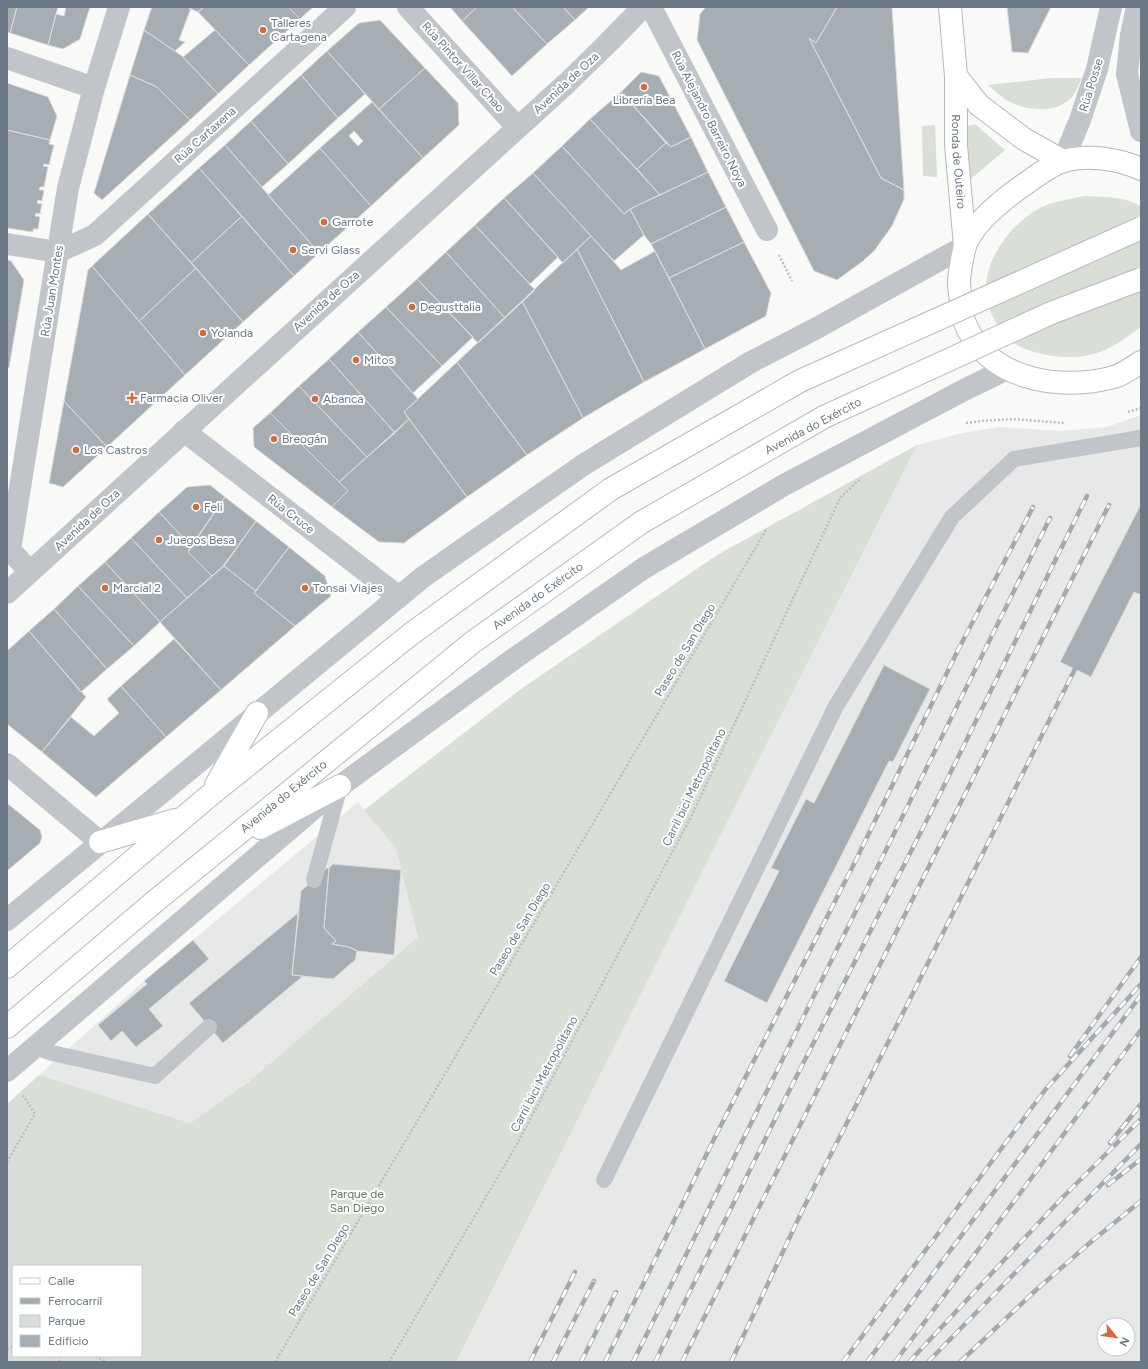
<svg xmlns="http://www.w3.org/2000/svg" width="1148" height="1369" font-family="Figtree,sans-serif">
  <rect width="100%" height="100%" fill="#f9faf8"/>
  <path fill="#e7e9e8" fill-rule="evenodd" d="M1141,415V1362H456L917,445L958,434L1000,427L1060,431L1107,427ZM1104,1325H1128V1349H1104Z
    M358,802L396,848L419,937L247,1083L190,1123L39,1075L144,981Z"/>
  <path fill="#d9ded7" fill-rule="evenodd" d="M1051,78H1082C1079,84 1076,92 1072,97C1056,115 1023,111 1005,99C999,95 993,89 988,85Z
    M975,124L1005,150L966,183L962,127Z
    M935,125L937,177L923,176L922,126Z
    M1085,196C1102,197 1127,196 1141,207V327C1128,336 1115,347 1100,352C1093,354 1084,357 1076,357C1052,358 1017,352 1001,332C999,329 997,324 995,321C991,313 986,302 986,292C984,260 1011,224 1038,209C1053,201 1069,199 1085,196Z
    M917,445L456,1362H7V1104L39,1075L190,1123L247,1083L418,937L396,848L364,810L521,689L717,555ZM13,1266H141V1356H13Z"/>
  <path fill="#a6aeb4" stroke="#dbdcda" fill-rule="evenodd" d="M7,7H17L10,33L7,32Z
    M17,7H58L48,45L10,33Z
    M66,7H90L80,39L63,49L48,45L56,14L64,16Z
    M152,7H187L191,8L179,40L185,42L175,51L144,30Z
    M187,7H204L198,12Z
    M204,7H288L300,19L249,65L198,12Z
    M288,7H313L300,19Z
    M450,7H477L462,21Z
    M477,7H512L547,44L512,76L462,21Z
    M512,7H563L575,20L547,44Z
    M563,7H589L575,20Z
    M706,7H837L816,43L809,38L881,178L904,190V199L892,226L874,251L863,261L837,280L814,271L697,40L700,14Z
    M837,7H892L904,190L881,178L809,38L816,43Z
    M1007,7H1051L1028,53L1012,52Z
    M380,20L425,68L379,109L327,51L359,23Z
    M144,30L182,56L218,94L190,120L157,87L130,75Z
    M215,30L249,65L218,94L183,57Z
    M327,51L365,94L338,118L301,75Z
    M425,68L458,103L459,125L423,158L379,109Z
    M641,72L659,76L691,137L671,147L621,92Z
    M130,75L157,87L190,120L102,200L94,193Z
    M301,75L338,118L288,164L251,121Z
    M7,83L48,97L57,116L50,140L7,130Z
    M621,92L666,143L637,169L590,119Z
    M372,102L423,158L371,206L320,148ZM354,131L363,141L358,146L349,136Z
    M590,119L626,158L660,195L630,209L624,214L562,146Z
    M251,121L288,164L262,187L225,145Z
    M7,130L50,140L49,144L54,145L49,165L44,164L43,166L48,167L44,187H40L39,190H44L42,201L38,200L37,203L42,204L40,214L36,213L35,216L40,217L38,229H33V232L7,228Z
    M691,137L708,172L660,195L637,169L666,143L671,147Z
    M225,145L319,253L294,276L199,168Z
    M562,146L624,214L630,209L644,235L614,261L533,173Z
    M320,148L371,206L319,253L268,195Z
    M199,168L242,216L191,263L148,214Z
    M708,172L726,207L651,244L644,235L630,209Z
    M533,173L591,236L563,263L504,198Z
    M504,198L558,257L530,284L475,225Z
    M726,207L744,242L669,278L651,244Z
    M148,214L196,268L139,321L92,266Z
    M242,216L294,276L243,322L191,263Z
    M475,225L535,290L505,318L446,252Z
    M591,236L621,270L655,251L705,349L644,382L577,249Z
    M744,242L771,293L766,316L705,349L669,278Z
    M577,249L644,382L583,418L522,301Z
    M446,252L505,318L478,343L417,279Z
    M7,260L11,261L24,280L9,368H7Z
    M92,266L185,375L107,447L64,401L88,270Z
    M196,268L243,322L185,375L139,321Z
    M417,279L473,337L442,366L386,307Z
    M522,301L583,418L527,455L457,362Z
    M386,307L442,366L413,393L358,332Z
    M358,332L418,399L404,412L409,419L395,433L329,359Z
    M329,359L395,433L367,457L299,386Z
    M457,362L527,455L467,497L404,412Z
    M299,386L367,457L339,482L270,413Z
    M64,401L107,447L63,487L49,483Z
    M270,413L348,491L332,507L254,447L253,428Z
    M409,419L467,497L404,543L379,542L332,507L348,491L339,482Z
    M210,485L225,497L191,546L159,512L187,487Z
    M225,497L256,521L223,566L212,576L188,552Z
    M1141,504V595L1134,592L1091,677L1060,662Z
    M159,512L191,546L188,552L212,576L187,598L131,538Z
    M256,521L289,547L256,591L224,566Z
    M131,538L187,598L160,622L105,562Z
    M289,547L325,576L331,596L295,626L254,593Z
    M105,562L160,622L134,646L78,586Z
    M224,566L256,591L254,593L295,626L221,690L160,622Z
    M78,586L134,646L107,669L54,609Z
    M54,609L107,669L81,692L29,631Z
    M29,631L86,697L42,752L7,724V651Z
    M174,639L221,690L166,737L121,686Z
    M884,665L930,689L893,762L889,761L767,1003L724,981L779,871L771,868L806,799L814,803Z
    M121,686L166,737L96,797L42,752L71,717L94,736L119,713L107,699Z
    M7,803L40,830L42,837L40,843L7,871Z
    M333,864L401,870L394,955L357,951L349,947L332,944L336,941L324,928L329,868Z
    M327,868H329L324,928L336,941L332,944L349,947L357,951L355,960L333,979L292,975L301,891Z
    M298,913L292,975L303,976L223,1043L189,1003Z
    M193,940L209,959L149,1009L163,1026L136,1047L122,1031L111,1041L98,1025L147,984L144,981Z"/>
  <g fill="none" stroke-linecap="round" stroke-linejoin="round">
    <defs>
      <g id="secondary">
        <path id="s1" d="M950,7L956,76V145L965,246"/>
        <path d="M956,76L979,105L1024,139L1063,161"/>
        <path d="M1141,169C1119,159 1088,154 1064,161C1055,163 1036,176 1028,182C1006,197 974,221 965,246C963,253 959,275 959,282C959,288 960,294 961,300C962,306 962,313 963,318C984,380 1060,392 1114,377C1124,374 1133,367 1141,362"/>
      </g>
      <g id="primary">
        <path d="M216,785L257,713"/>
        <path d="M260,828L340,786"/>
        <path d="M100,842L175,820"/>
        <path d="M7,967L209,796L411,634L611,489L800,381"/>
        <path id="s2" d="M7,1027L153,903L473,642L642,522L824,417"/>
      </g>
    </defs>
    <use href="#secondary" stroke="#b4b9be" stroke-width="24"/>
    <use href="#primary" stroke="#b5b9bd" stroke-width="24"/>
    <path stroke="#bcbec1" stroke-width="2.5" stroke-dasharray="2 2" stroke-linecap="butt" d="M779,255L792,281
      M1128,412L1141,408
      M966,423L981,421L1012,419L1065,423
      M7,1162L35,1114L22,1094
      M7,1349L13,1347
      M96,1356L106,1362
      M59,1362L60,1356
      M275,1362L766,530
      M389,1362L517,1144L692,815L840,498L861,478"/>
    <path stroke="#c1c5c9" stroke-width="16" d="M314,880L340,786
      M35,1047L52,1053L155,1076L209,1027
      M604,1180L836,706L952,517L1014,459L1141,438"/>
    <path stroke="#c1c5c9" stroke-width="22" d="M651,7L767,230
      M7,244L58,252"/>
    <path stroke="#c1c5c9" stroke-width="22" d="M408,7L517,127
      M1137,7L1131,35L1127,74L1141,131
      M7,58L94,88
      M1063,161L1080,120L1097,69L1111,7
      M58,252L95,235L345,7
      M184,431L399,597
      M30,572L10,550L68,188L94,88L119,7
      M7,764L100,842
      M7,920L423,577L583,465L751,362L815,329L965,246
      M7,1071L340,786L515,658L644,568L784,485L966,389L1007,369"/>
    <path stroke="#c1c5c9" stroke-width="22" d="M7,593L567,83L608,43L643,7"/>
    <use href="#secondary" stroke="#fff" stroke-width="22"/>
    <use href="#primary" stroke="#fff" stroke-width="22"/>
    <defs>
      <path id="rail" d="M1070,1056L1141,957
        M1110,1143L1141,1104
        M1108,1185L1141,1159
        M530,1362L575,1272
        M553,1362L594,1281
        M581,1362L616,1292
        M605,1362L714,1139L855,862L958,650L1033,507
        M633,1362L1050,518
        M655,1362L786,1097L932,810L1087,496
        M682,1362L1109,505
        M731,1362L804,1207L903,1013L1075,669
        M843,1362L928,1247L1045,1090L1141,984
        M867,1362L1141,995
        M895,1362L1141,1030
        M909,1362L1062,1198L1141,1119
        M928,1362L1141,1144
        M960,1362L1035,1291L1092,1241L1141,1201"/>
    </defs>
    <use href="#rail" stroke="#a3a9af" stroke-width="4.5"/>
    <use href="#rail" stroke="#fff" stroke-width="3" stroke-dasharray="9" stroke-linecap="butt"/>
    <defs>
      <path id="primary-bridge" d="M800,381L1141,228
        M824,417L1051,313L1141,279"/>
    </defs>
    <use href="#primary-bridge" stroke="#b5b9bd" stroke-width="24" stroke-linecap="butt"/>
    <use href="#primary-bridge" stroke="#fff" stroke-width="22"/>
  </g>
  <g fill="#d76a3a" stroke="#fff" stroke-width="1.5">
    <circle cx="263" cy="30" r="4"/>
    <circle cx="644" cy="87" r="4"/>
    <circle cx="324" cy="222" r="4"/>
    <circle cx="293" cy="250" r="4"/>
    <circle cx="412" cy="307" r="4"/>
    <circle cx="203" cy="333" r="4"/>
    <circle cx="356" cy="360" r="4"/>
    <path d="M130 392h4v4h4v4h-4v4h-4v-4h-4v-4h4z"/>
    <circle cx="315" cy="399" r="4"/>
    <circle cx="274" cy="439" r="4"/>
    <circle cx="76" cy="450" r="4"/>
    <circle cx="196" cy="507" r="4"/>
    <circle cx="159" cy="540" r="4"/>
    <circle cx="105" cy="588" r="4"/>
    <circle cx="305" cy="588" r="4"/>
  </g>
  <g text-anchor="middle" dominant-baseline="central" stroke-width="4" stroke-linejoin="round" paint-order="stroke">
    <g font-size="12" fill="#6b7886" stroke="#fff" text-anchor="start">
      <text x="271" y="23">Talleres<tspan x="271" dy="14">Cartagena</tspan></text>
      <text x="644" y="100" text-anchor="middle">Librería Bea</text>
      <text x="332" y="222">Garrote</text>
      <text x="301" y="250">Servi Glass</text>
      <text x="420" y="307">Degusttalia</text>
      <text x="211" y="333">Yolanda</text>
      <text x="364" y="360">Mitos</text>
      <text x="140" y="398">Farmacia Oliver</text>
      <text x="323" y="399">Abanca</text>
      <text x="282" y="439">Breogán</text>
      <text x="84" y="450">Los Castros</text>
      <text x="204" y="507">Feli</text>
      <text x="167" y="540">Juegos Besa</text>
      <text x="113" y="588">Marcial 2</text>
      <text x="313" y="588">Tonsai Viajes</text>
    </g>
    <g font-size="12" fill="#6b7886" stroke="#fff">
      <text transform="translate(463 67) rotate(48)">Rúa Pintor Villar Chao</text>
      <text transform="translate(566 83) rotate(-43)">Avenida de Oza</text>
      <text transform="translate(1091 85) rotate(-73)">Rúa Posse</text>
      <text transform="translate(709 119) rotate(63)">Rúa Alejandro Barreiro Noya</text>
      <text transform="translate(205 135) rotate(-42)">Rúa Cartaxena</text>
      <text stroke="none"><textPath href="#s1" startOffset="155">Ronda de Outeiro</textPath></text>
      <text transform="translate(52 291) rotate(-81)">Rúa Juan Montes</text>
      <text transform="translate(326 301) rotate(-42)">Avenida de Oza</text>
      <text transform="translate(813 426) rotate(-28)">Avenida do Exército</text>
      <text transform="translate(291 514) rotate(38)">Rúa Cruce</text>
      <text transform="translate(87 520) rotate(-43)">Avenida de Oza</text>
      <text stroke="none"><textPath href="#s2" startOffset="684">Avenida do Exército</textPath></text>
      <text transform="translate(685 650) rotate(-59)">Paseo de San Diego</text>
      <text transform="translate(694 787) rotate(-64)">Carril bici Metropolitano</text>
      <text stroke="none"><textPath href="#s2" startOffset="360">Avenida do Exército</textPath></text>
      <text transform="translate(520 929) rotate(-59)">Paseo de San Diego</text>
      <text transform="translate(544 1074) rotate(-62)">Carril bici Metropolitano</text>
      <text transform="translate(319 1270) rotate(-59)">Paseo de San Diego</text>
    </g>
    <g font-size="12" fill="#677965" stroke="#fff">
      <text x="357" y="1194">Parque de<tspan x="357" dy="14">San Diego</tspan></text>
    </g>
  </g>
  <rect width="1148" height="1369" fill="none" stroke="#6b7886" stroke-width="16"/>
  <rect x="12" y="1265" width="130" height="92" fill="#ffffff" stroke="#c4c9cf"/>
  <rect x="20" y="1278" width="20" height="6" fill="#ffffff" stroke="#c4c9cf"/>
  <text x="48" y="1285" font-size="12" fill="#6b7886">Calle</text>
  <rect x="20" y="1298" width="20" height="6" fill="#a3a9af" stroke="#c4c9cf"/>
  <text x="48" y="1305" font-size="12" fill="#6b7886">Ferrocarril</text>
  <rect x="20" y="1315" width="20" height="12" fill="#d9ded7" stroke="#c4c9cf"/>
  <text x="48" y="1325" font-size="12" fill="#6b7886">Parque</text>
  <rect x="20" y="1335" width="20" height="12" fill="#a6aeb4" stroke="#c4c9cf"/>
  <text x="48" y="1345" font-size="12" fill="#6b7886">Edificio</text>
  <g transform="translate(1116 1337) rotate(119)"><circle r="19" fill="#ffffff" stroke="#c4c9cf"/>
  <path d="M0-3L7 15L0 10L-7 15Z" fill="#d76a3a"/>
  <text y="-6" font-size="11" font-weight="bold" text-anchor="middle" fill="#6b7886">N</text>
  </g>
</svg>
